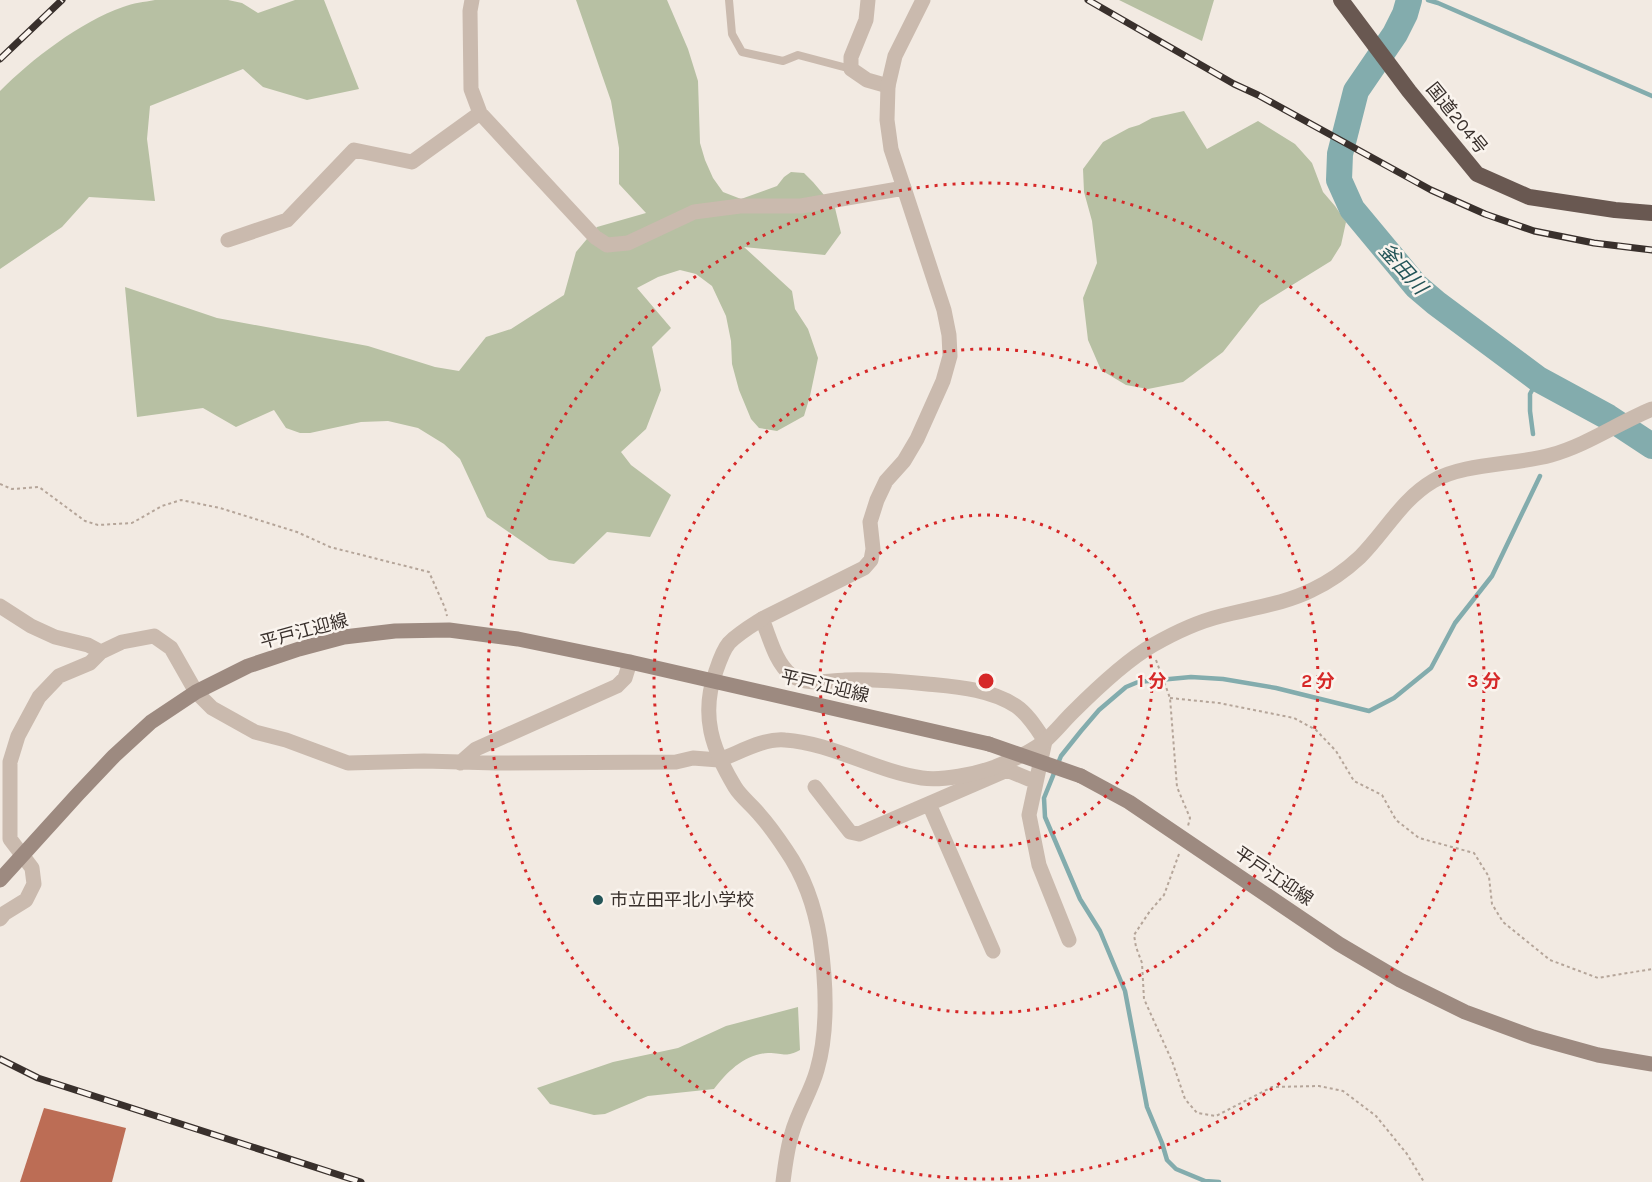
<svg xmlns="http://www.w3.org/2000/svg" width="1652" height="1182" font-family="Karla,'Noto Sans JP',sans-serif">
  <rect width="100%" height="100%" fill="#f2eae2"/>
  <path fill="#b7c0a3" d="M155,0H228L242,3L258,13L295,0H324L359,89L307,100L263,87L243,69L150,106L147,139L155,201L89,197L62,227L0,269V91C32,59 80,22 123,7C133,3 144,2 155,0Z
    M576,0H667L688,49L698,81L700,143L705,160L713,178L723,192L741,199L777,186L784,177L791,172L804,173L813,182L835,208L841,233L825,255L744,247L792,291L795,309L808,329L818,358L810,396L804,416L777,431L759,428L751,419L739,390L732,364L731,341L726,316L712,286L696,274L680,270L658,277L637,288L671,328L652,347L661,390L646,429L621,452L631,465L671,495L650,537L607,532L574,564L549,560L487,517L460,459L444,444L418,428L388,421L361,422L310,433H300L286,428L274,410L236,427L203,408L137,417L125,287L217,318L368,346L435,367L459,371L486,337L511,329L564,295L576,252L597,227L646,213L619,184V148L611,101Z
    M1119,0H1214L1202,41Z
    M1184,111L1207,149L1258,121L1295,144L1312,163L1323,192L1335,206L1346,222L1341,245L1331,261L1260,305L1223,352L1183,382L1148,389L1126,385L1101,370L1088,340L1083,298L1097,263L1092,221L1084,192L1083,169L1103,142L1129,128L1139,125L1152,118Z
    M798,1007L800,1050C785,1058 784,1053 768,1053C745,1054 727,1072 714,1089L648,1096L605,1114L594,1115L550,1104L537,1088L613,1062L678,1048L726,1026Z"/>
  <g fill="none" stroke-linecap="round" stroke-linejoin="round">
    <path stroke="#83acad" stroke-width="4.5" d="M1428,0L1438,3L1652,96
      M1533,434L1530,411V394L1538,379
      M1219,1182L1205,1181L1176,1169L1167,1160L1162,1143L1147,1107L1125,991L1100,931L1080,899L1045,817L1044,798L1061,756L1081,731L1099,710L1126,687L1138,682L1191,677L1223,679L1276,688L1369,711L1394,698L1431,668L1455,623L1492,576L1540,476"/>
    <path stroke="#83acad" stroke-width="26" d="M1409,0L1405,14L1395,34L1356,91L1340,154L1339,180L1352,209L1416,286L1436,303L1538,379L1608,417L1652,446"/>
  </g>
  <path fill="#bc6d55" d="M44,1108L126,1128L112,1182H20Z"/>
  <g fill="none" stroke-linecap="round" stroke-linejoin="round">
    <path stroke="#b5a599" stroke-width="2" stroke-dasharray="3 3" stroke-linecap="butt" d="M0,484L12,489L39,487L85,521L98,525L132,523L162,506L181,500L220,508L297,532L330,547L429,572L445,608L447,616
      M1156,660L1170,698L1177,787L1190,818L1188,826
      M1170,698L1219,703L1294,718L1316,730L1336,751L1354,781L1382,795L1396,820L1419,838L1474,853L1489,877L1492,904L1503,922L1550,960L1598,978L1652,969
      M1179,854L1164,895L1150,911L1134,935L1136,947L1142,963L1144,999L1172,1061L1185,1099L1197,1113L1216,1116L1272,1087L1319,1086L1343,1091L1376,1116L1407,1154L1424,1182"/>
    <path stroke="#cabaae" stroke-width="8" d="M729,0L732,34L742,52L783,61L798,55L851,69"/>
    <path stroke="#cabaae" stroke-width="15" d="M472,0L470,11L471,89L480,113L595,237L607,245L628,243L694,212L740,206H801L904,188L944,310L949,335L950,356L943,381L917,439L904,461L886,481L877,500L870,522L873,549L871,560L864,568L762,619C770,638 775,662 791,675C805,686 828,681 845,680C874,679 898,681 927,684C958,687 990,689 1016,706C1028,714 1037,729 1045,741L1029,815L1039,865L1069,940
      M868,0L866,20L851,57V69L867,80L888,86
      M228,240L287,220L354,150L412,162L480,113
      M0,606L31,626L55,637L88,645L101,652
      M460,763L476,749L617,686L625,678L630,662
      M815,787L850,832L859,834L1007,770L1036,782
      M929,804L993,951
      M0,919L5,913L26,900L34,884L32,868L10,839V762L18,736L39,697L59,676L90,663L101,652L122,642L154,636L171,648L196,692L212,708L255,732L286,740L348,763L424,761L496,763L676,762L693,758L719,760"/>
    <path stroke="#cabaae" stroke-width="15" d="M904,188L891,149L887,120L888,86L895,56L923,0
      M762,619C751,626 739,633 729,643C723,650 719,662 716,671C700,715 712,749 735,787C741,797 752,805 759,814C769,825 778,838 786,850C804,876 815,908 820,939C826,981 829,1029 817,1070C811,1092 798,1111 792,1133C787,1149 785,1166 783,1182
      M719,760C739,753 763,738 785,740C832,743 875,771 922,778C942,781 976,774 995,767C1012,760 1032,752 1046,740C1055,732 1063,722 1072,713C1094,691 1125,661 1153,645C1174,633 1197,622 1221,616C1251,608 1284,604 1312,590C1329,582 1346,570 1360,557C1386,531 1401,500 1433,481C1463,463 1516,465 1551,455C1587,445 1618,423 1652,409"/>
    <path stroke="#9d8a80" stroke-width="15" d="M1081,776L1129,802L1339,944L1400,980L1465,1012L1533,1037L1598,1055L1652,1064
      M0,880L78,794L114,756L151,722L196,692L248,666L299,649L344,637L395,631L449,630L518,639L630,662L989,744"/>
    <path stroke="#695851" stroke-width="16" d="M1341,0L1409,91L1477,174L1529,197L1615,210L1652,213"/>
    <defs>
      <path id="rail" d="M1088,0L1234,84L1258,95L1431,190L1485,214L1534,231L1594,243L1652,250
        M0,59L62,0
        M0,1059L38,1078L361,1182"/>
    </defs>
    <use href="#rail" stroke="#39302c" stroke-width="7"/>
    <use href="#rail" stroke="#faf4ee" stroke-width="4.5" stroke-dasharray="14" stroke-linecap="butt"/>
    <path stroke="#9d8a80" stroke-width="15" d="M989,744L1081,776"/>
  </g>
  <g fill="none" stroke="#d62828" stroke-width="3" stroke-dasharray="3 6">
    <circle cx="986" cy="681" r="166"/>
    <circle cx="986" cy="681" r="332"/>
    <circle cx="986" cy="681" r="498"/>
  </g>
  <circle fill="#245558" stroke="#faf4ee" stroke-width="2" cx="598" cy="900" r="6"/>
  <g text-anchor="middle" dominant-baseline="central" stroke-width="5" stroke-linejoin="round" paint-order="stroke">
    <g font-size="18" fill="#39302c" stroke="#faf4ee">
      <text transform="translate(1457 118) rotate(51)">国道204号</text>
      <text transform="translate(304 631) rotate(-15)">平戸江迎線</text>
      <text transform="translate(825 686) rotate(13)">平戸江迎線</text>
      <text transform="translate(1274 876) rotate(34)">平戸江迎線</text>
    </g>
    <g font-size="18" fill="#39302c" stroke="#faf4ee" text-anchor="start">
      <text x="610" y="900">市立田平北小学校</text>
    </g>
    <g font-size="20" font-style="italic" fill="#245558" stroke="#faf4ee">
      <text transform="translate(1403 269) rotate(48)">釜田川</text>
    </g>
  </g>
  <circle cx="986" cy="681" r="9" fill="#d62828" stroke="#faf4ee" stroke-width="3"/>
  <g font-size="18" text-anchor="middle" font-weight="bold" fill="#d62828" stroke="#faf4ee" stroke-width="5" stroke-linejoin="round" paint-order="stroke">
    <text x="1152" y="687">1 分</text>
    <text x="1318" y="687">2 分</text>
    <text x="1484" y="687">3 分</text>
  </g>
</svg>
